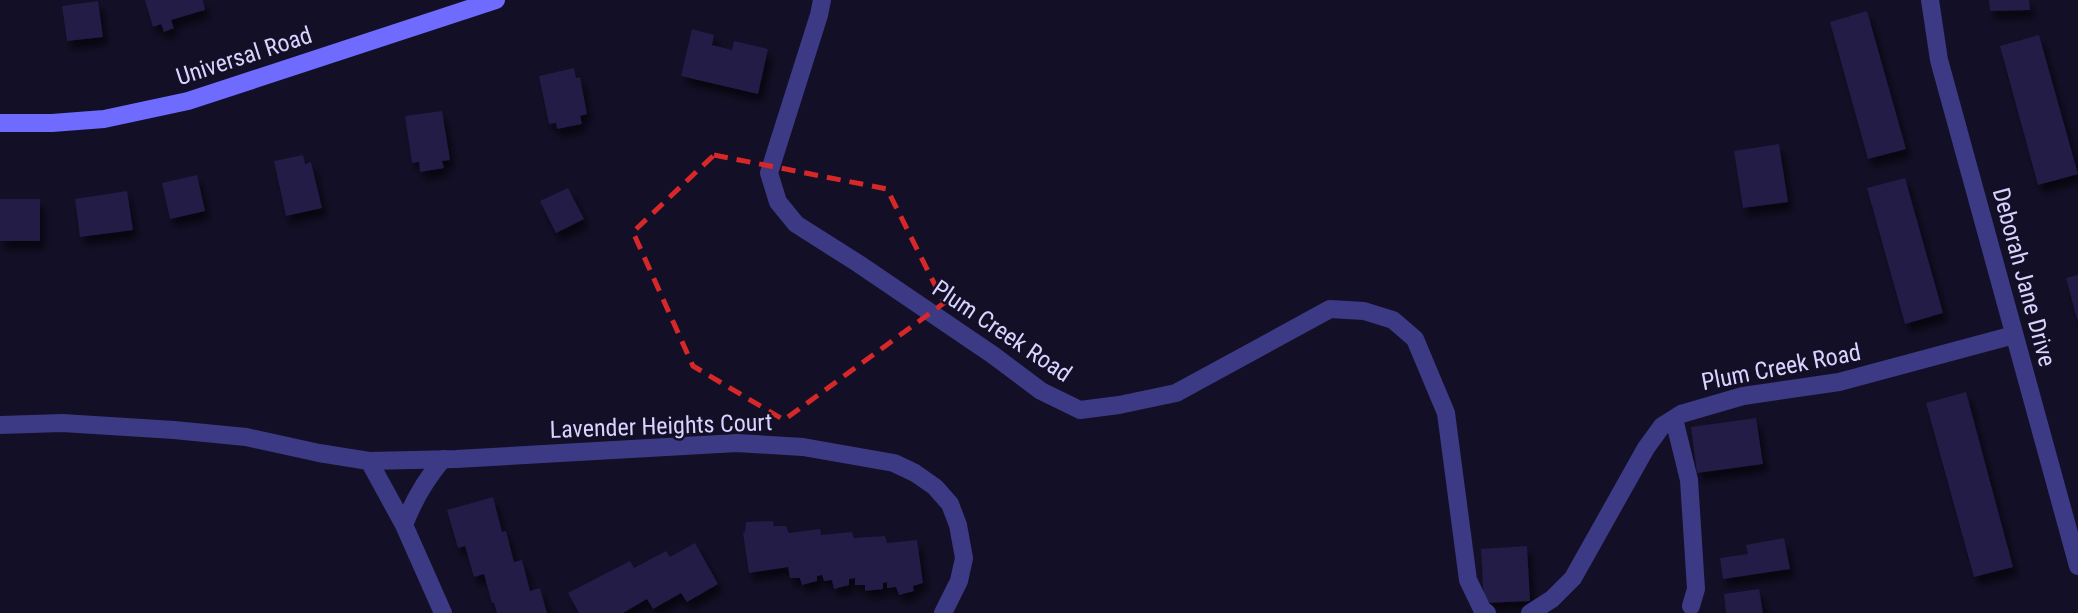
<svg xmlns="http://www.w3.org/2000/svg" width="2078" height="613" font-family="'Roboto Condensed',sans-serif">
  <defs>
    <filter id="shadow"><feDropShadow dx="4.5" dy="8" stdDeviation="3.5" flood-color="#0009"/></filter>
  </defs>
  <rect width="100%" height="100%" fill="#130f26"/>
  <path fill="#241b47" filter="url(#shadow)" d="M145,0H203L205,10L171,20L174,28L164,32L161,24L153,27Z
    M1989,0H2029L2030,10L1990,11Z
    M98,1L103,37L67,41L62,6Z
    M1867,11L1906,149L1868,159L1830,22Z
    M692,29L714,35L712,45L732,50L734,41L768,49L758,94L681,76Z
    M2039,35L2078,174L2038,185L2000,46Z
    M574,68L576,78L580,77L587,114L580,116L582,124L557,129L556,123L549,124L539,76Z
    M442,111L450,160L442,161L444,168L420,172L419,162L412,163L405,116Z
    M1779,144L1788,202L1743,208L1734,151Z
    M303,155L305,164L311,162L322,208L286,216L274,161Z
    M197,175L205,211L170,219L162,183Z
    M1905,178L1943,313L1905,324L1867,188Z
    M568,188L584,219L556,233L540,201Z
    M127,191L133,230L80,237L75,199Z
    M0,199H40V241H0Z
    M2078,275V319H2077L2066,278Z
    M1966,392L2013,567L1974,577L1926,403Z
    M1756,418L1763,464L1697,473L1691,427Z
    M493,497L502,532L506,531L514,562L522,560L530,591L540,588L547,613H497L494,603H492L484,574L474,577L465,546L458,548L447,510Z
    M773,521L774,526H786L789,533L820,529L821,535L852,532L854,538L885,536L887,543L917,540L923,583L913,586L914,591L899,595L896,587L887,588V582L883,583V589L865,591V585H855V578L849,579V585L834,589L832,580L824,581L822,575L817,576V581L802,585L800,578H790L788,567L749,573L743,533L745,532L746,522Z
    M1784,538L1790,569L1723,579L1720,558L1748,554L1746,545Z
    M695,543L718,584L687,602L681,593L653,609L647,599L623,613H579L568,593L630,561L634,568L666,551L670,557Z
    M1527,546L1530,601L1484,603L1481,549Z
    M1759,589L1763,613H1726L1724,594Z"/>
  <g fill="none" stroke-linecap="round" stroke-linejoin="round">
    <path stroke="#3d3a85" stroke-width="18" d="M822,0L819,15L769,173L778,202L796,224L859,264L993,355L1041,391L1080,410L1119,405L1176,393L1330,309L1364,311L1393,320L1415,339L1446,413L1468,580L1482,609L1487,613
      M1930,0L1939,60L2078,566
      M1674,419L1689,480L1696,589L1691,606
      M0,425L62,423L174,430L246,437L319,453L369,461L456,459L737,443L803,447L894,463L915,473L935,487L950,504L958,525L964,558L959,581L943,613
      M369,461L404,525L443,613
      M404,525C414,499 425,480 443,459
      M1530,613L1552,599L1573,578L1646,448L1662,426L1681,414L1743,396L1839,382L2014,335"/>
    <path stroke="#6f6bff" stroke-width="18" d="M0,123H52L104,119L188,101L496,0"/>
  </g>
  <path fill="none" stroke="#d62828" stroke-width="5" stroke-dasharray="14 9" stroke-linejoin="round" d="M714,155L887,189L944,303L784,420L693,366L633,232Z"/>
  <g text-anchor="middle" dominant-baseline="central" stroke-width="5" stroke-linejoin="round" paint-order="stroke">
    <g font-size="24" fill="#d9d4ff" stroke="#130f26">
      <text transform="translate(244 56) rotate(-18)">Universal Road</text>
      <text transform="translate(2024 277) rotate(75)">Deborah Jane Drive</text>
      <text transform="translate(1002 331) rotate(34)">Plum Creek Road</text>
      <text transform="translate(1781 367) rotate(-11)">Plum Creek Road</text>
      <text transform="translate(661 426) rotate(-2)">Lavender Heights Court</text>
    </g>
  </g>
</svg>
